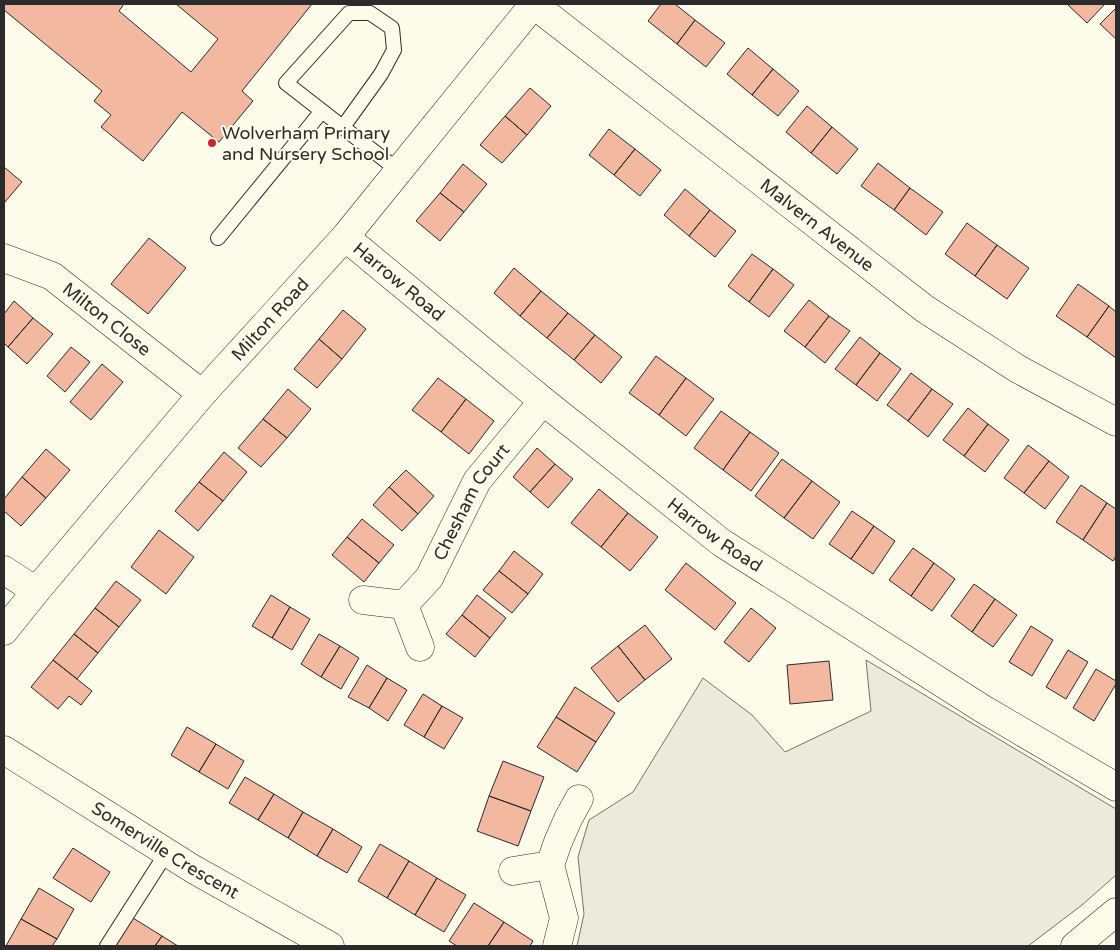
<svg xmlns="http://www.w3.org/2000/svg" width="1120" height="950" font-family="'Varela Round',sans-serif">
  <rect width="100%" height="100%" fill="#fdfbea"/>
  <path fill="#ecebdb" stroke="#74746e" d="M866,660L1116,809V875L1082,905L1028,946H577L584,914L578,857L589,820L633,792L703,678L752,715L785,752L871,711Z"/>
  <path fill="#f2b8a0" stroke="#2b2b2b" d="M4,4H124L119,11L191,72L218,39L176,4H312L242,91L253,101L219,142L182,112L143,161L101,127L111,115L94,101L102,91L4,10Z
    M661,4H675L695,20L677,44L648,21Z
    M1067,4H1105L1087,23Z
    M1116,8V39L1100,24Z
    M695,20L725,43L706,67L677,44Z
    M748,48L773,69L752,95L727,74Z
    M773,69L799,91L778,116L752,95Z
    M530,88L551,106L527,135L505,116Z
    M807,106L832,127L811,153L786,132Z
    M505,116L527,135L502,163L480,145Z
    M832,127L858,149L837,174L811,153Z
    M609,129L635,149L614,175L589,155Z
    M635,149L661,170L640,196L614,175Z
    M878,163L910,188L894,210L861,186Z
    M463,164L487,184L464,212L440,193Z
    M4,167L22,182L4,203Z
    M910,188L943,212L926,235L894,210Z
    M685,189L710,210L689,236L664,215Z
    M440,193L464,212L440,241L416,221Z
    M710,210L736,231L715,257L689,236Z
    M967,223L997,245L975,276L945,254Z
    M149,238L186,268L148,314L111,284Z
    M997,245L1029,268L1007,299L975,276Z
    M752,254L773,269L749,302L728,286Z
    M514,268L541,291L520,316L494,293Z
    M773,269L794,285L769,317L749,302Z
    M1078,284L1109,306L1087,337L1056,316Z
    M541,291L568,313L547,338L520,316Z
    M809,300L829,316L805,347L784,331Z
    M14,301L33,318L8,347L4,343V314Z
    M1109,306L1116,312V358L1087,337Z
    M343,310L366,329L342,359L319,339Z
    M568,313L595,335L574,360L547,338Z
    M829,316L850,331L825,363L805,347Z
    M33,318L53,334L27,364L8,347Z
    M595,335L622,357L601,383L574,360Z
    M860,337L880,353L856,385L835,369Z
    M319,339L342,359L317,388L294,369Z
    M71,347L90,362L65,392L47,376Z
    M880,353L901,369L877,401L856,385Z
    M656,356L686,378L659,415L629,393Z
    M102,364L123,382L91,420L70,402Z
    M911,373L932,389L908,421L887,405Z
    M438,378L466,399L441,432L412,410Z
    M686,378L714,399L686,436L659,415Z
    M288,389L311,409L287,438L263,419Z
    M932,389L953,404L928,437L908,421Z
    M466,399L494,421L469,454L441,432Z
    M968,408L988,424L964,456L943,440Z
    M721,411L750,432L723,470L694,448Z
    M263,419L287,438L261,467L238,448Z
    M988,424L1009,440L985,472L964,456Z
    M750,432L779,453L751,491L723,470Z
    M1028,445L1049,461L1024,493L1004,478Z
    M537,448L555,464L530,492L513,477Z
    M46,449L70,470L46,498L22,477Z
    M224,452L247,472L223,501L199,482Z
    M782,459L812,481L784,518L755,496Z
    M1049,461L1069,477L1045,509L1024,493Z
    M555,464L573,479L548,508L530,492Z
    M406,470L434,496L418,514L389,487Z
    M22,477L46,498L21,526L4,511V499Z
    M812,481L840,502L813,539L784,518Z
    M199,482L223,501L198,531L175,511Z
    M1081,485L1107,503L1083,540L1056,522Z
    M389,487L418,514L402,531L373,505Z
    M599,489L628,513L601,547L571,523Z
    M1107,503L1116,509V556L1113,561L1083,540Z
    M852,511L874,526L851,559L829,544Z
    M628,513L658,537L630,571L601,547Z
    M362,519L394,545L379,563L347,537Z
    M874,526L895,541L873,574L851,559Z
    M159,530L194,557L166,594L131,567Z
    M347,537L379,563L364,582L332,555Z
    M913,548L934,563L911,596L889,580Z
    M514,551L543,574L528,594L499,571Z
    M686,563L736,603L715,630L665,590Z
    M934,563L955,579L932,611L911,596Z
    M499,571L528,594L512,613L483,590Z
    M116,581L141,600L119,627L95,608Z
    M974,584L995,599L972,632L951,616Z
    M271,595L290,607L272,638L252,626Z
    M477,595L506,618L490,638L462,615Z
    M995,599L1017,615L993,647L972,632Z
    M290,607L310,619L292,650L272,638Z
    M95,608L119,627L98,653L74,634Z
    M751,608L776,628L749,662L724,642Z
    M462,615L490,638L475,657L446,634Z
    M645,625L672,659L645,680L618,646Z
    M1031,626L1053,640L1032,676L1009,662Z
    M74,634L98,653L77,679L53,660Z
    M319,634L340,646L321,677L301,664Z
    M340,646L359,658L341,689L321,677Z
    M618,646L645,680L618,702L591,668Z
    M1068,650L1088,662L1066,699L1046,687Z
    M53,660L92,691L81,705L69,696L58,709L31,687Z
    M829,661L833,700L790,704L787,665Z
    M367,665L387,678L369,708L348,697Z
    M1096,669L1116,681V684L1094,721L1073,708Z
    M387,678L407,690L388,721L369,708Z
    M575,687L615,713L596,742L556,717Z
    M423,694L442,706L424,737L404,725Z
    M442,706L463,718L444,749L424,737Z
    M556,717L596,742L577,772L537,747Z
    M187,727L216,744L199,772L171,755Z
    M216,744L244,761L228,789L199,772Z
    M503,761L544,777L531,811L489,796Z
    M245,777L274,794L258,820L229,803Z
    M274,794L303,812L288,838L258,820Z
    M489,796L531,811L518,846L477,831Z
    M303,812L333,829L317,856L288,838Z
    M333,829L362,847L347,873L317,856Z
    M380,844L409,861L387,898L358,881Z
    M73,848L110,872L91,902L53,878Z
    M409,861L437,878L415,915L387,898Z
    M437,878L466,895L444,932L415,915Z
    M39,888L74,909L57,939L21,919Z
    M474,903L504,922L488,946H457L449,941Z
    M133,918L162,936L155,946H115Z
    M21,919L57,939L52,946H6Z
    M504,922L533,941L530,946H488Z
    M162,936L178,946H155Z"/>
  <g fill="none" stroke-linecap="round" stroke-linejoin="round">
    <defs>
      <path id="service" d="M343,127L381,74L394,50L392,28L370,13H349L286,83L399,171
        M218,238L322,111
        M107,946L167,852"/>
      <g id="minor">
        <path id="s1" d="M533,4L925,309L1018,369L1116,422"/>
        <path id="s2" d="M345,237L543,401L722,543L983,709L1116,787"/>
        <path id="s3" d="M4,258L52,276L202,394"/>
        <path d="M4,570L36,591"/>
        <path d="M363,600L404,605"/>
        <path id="s4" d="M4,631L36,591L202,394L345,237L534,4"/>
        <path id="s5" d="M420,647L404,605L429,578L477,481L543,401"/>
        <path id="s6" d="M4,750L193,869L330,946"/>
        <path d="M513,871L550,865"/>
        <path d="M557,946L564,918L550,865L558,842L568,819L579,799"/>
        <path d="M1075,946L1116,912"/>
      </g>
    </defs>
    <use href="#service" stroke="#2b2b2b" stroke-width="16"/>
    <use href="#minor" stroke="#2b2b2b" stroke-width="29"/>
    <use href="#service" stroke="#fdfbea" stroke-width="14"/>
    <use href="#minor" stroke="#fdfbea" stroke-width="28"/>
  </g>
  <circle fill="#c62828" stroke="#fdfbea" stroke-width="2" cx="212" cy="143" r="5"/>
  <g text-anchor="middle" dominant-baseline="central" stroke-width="4" stroke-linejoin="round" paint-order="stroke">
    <g font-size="18" fill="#2b2b2b" stroke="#fdfbea" text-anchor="start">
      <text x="222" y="133">Wolverham Primary<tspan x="222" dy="21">and Nursery School</tspan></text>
    </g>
    <g font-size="18" fill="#2b2b2b" stroke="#fdfbea">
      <text stroke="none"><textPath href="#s1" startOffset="360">Malvern Avenue</textPath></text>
      <text stroke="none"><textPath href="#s2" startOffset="70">Harrow Road</textPath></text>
      <text stroke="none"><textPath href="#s3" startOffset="121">Milton Close</textPath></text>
      <text stroke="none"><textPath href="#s4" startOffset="410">Milton Road</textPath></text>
      <text stroke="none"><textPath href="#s5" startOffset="169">Chesham Court</textPath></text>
      <text stroke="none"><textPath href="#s2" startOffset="475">Harrow Road</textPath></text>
      <text stroke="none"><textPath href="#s6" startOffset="190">Somerville Crescent</textPath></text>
    </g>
  </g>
  <rect width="1120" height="950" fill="none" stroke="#2b2b2b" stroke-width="10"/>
</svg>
